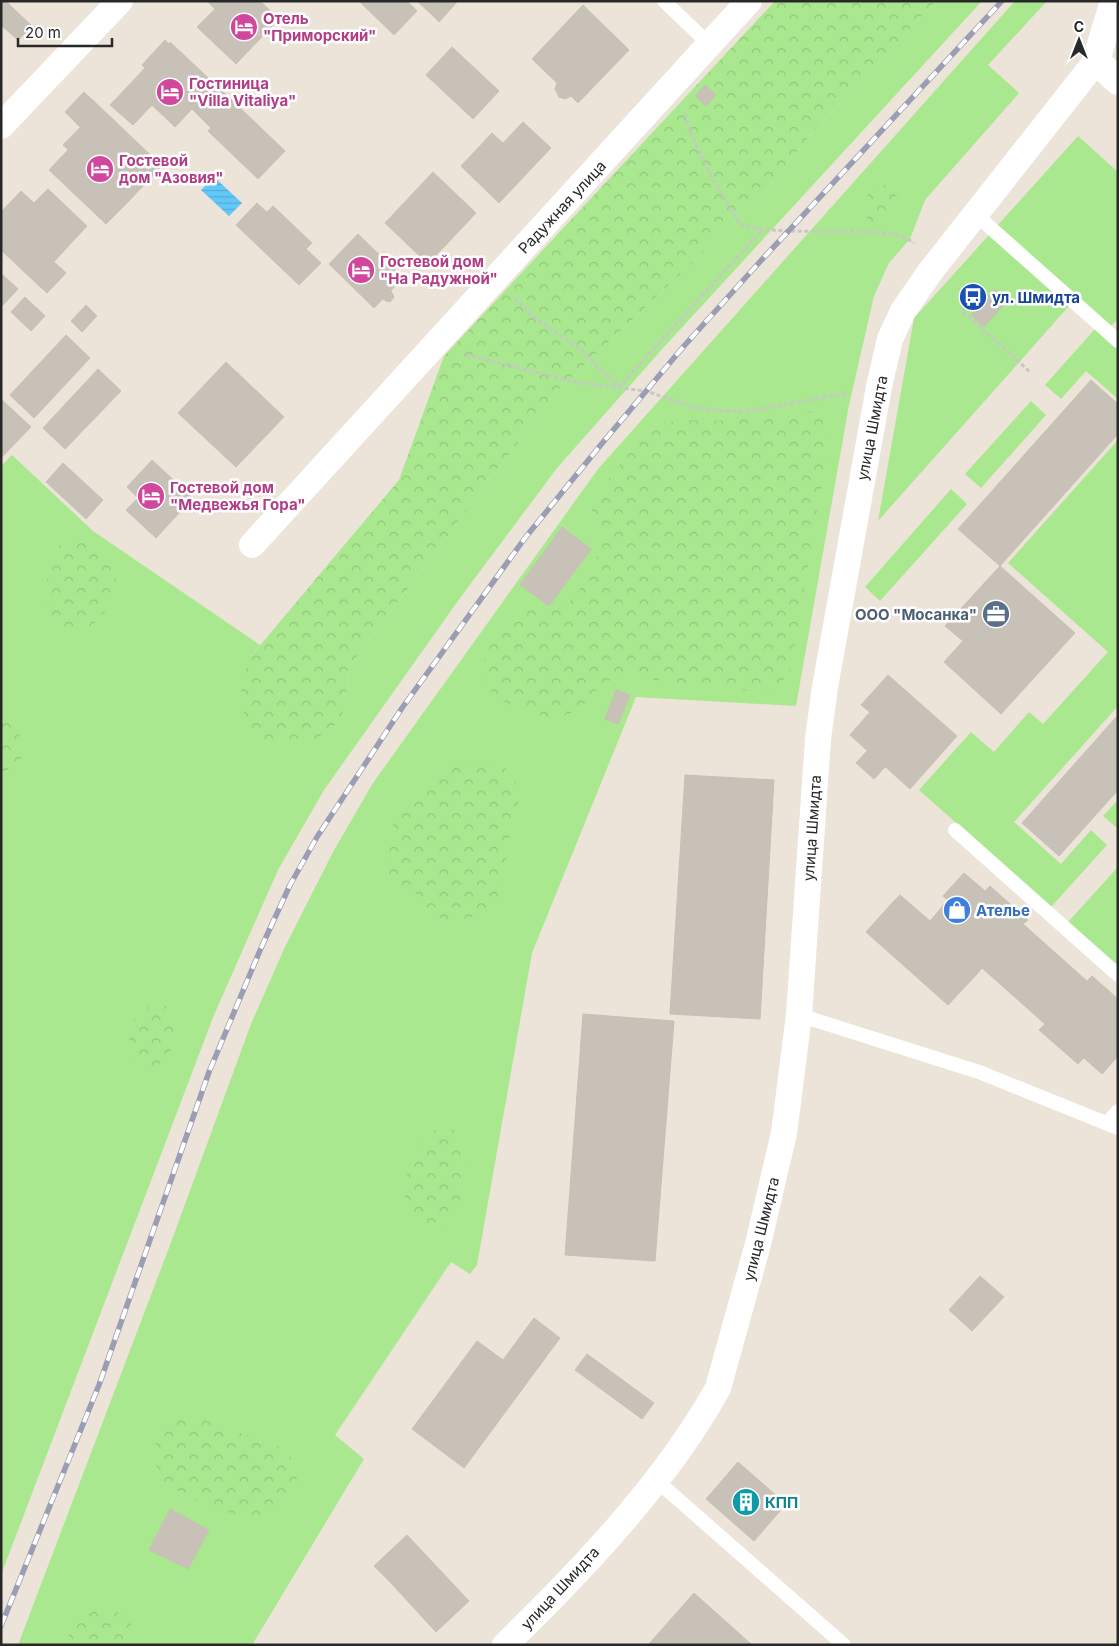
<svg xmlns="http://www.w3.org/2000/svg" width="1119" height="1646" font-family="Inter,sans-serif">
  <defs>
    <pattern id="forest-crowns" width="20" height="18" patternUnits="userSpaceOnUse" patternTransform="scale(1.25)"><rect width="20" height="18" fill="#a9e88f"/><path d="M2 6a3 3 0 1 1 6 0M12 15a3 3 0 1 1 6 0" fill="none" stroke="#91c77b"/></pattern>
    <pattern id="water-rules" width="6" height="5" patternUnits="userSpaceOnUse" patternTransform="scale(1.25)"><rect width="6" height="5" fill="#62c8f8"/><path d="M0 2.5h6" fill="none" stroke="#55acd5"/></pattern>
  </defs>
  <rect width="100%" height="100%" fill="#ece4d8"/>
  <path fill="#a9e88f" d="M936,1H982L664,347L557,468L460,598L324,790L278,870L214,1015L1,1575V466L12,455L93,531L260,645L251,656L346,700L349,667L556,392L760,199L810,135Z
    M1015,1H1047L988,65L1019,93L925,200L910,239L889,263L874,296L849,405L796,706L636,697L532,953L477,1265L470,1274L451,1262L335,1435L364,1459L252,1645H18L170,1245L251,1024L284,949L333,852L373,783L598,469Z
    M1078,136L1118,172V319L1110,327L997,226Z
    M989,235L1069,306L878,521L914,318Z
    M1095,329L1118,350V399L1086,371L1061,399L1045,385Z
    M1031,401L1046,415L981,488L965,474Z
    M1118,440V706L1014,822L1061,864L1091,830L1107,845L1051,907L919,790L971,732L994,752L1029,712L1043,724L1108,652L1008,563Z
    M951,489L967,504L880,601L865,587Z
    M1118,800V829L1103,816Z
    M1118,867V966L1068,922Z"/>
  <path fill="url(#forest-crowns)" d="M775,1H936L810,135L760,199L556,392L349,667L346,700L340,721L316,739L289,746L269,742L252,732L241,705V680L251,656L399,480L444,356Z
    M884,185C907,199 900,215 877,225L869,221L862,211C864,197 870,189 884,185Z
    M813,410L820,412L826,417L828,449L790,672C781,684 774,688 759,692C727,688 695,685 663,681C650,680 635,675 623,677C602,679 595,693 582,706C559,728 518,712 496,696C466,673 495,627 520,613C540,603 552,620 572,599C585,584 602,558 599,537C598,527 591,517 592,506C594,494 643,434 654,428C674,417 692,421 713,421C722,421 732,418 741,418C754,417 768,419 781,417C792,417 803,413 813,410Z
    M82,538C93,544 108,554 113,566C125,589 97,639 68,630C39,622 43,563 60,545C67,539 74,539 82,538Z
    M1,711C18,722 21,738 24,756L6,771H1Z
    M479,760C514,761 523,787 516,819C514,827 509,835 508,844C505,859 504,890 494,902C480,919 450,926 432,914C426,910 423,902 418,896C408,886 393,885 387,870C375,836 414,786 443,771C455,765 466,762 479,760Z
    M160,1002C190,1020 172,1071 145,1067C142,1066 137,1063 134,1061C123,1034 131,1010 160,1002Z
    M437,1128L455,1130C471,1151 466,1201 450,1222C445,1229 438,1231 430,1232C424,1228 417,1223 412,1217C393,1189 414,1146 437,1128Z
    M187,1414L280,1447L295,1461L297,1476L294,1494C282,1503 267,1517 250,1517C231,1516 179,1496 165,1482C149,1466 152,1430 173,1418C176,1415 183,1415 187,1414Z
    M109,1609C127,1615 136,1626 139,1645H66C70,1621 86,1610 109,1609Z"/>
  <path fill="url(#water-rules)" d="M214,177L242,203L229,216L201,190Z"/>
  <path fill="#c7c1b8" stroke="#c7c1b2" d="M1,1H6L16,11L1,27Z
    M210,1H260L279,19L236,64L197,27L215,9L209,3Z
    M359,1H407L417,11L394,35Z
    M417,1H442L430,13Z
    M442,1L457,2L439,22L430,13Z
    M583,5L629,50L578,103L571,96L565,99L559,97L555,89L557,83L532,59Z
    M16,11L32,26L18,40L2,26Z
    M165,40L169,44L170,42L235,103L211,128L192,109L175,127L130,84L145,68L142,65Z
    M452,47L499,91L473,119L426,75Z
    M130,84L152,105L133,125L110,105Z
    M705,85L716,95L706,106L695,96Z
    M84,92L100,107L80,127L65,112Z
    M235,103L285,151L258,179L208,131Z
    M100,107L162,166L126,204L106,186L100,191L81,173L87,167L63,145Z
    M523,122L551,148L531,169L503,143Z
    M492,133L531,169L516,185L478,148Z
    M478,148L516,185L499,203L461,166Z
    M68,150L87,167L81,173L100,191L106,186L126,204L106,224L49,170Z
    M433,172L476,213L428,264L385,223Z
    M48,189L87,226L74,240L34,203Z
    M21,191L74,240L35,282L1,250V212Z
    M257,203L321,263L299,285L236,225Z
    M273,206L312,243L306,249L267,212Z
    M358,234L396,271L391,276L398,283L374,308L329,264Z
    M54,262L66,273L47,293L35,282Z
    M3,275L18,289L1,307V278Z
    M995,289L1008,300L984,327L971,315Z
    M391,291L394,297L390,302L386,301L383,299Z
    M25,297L45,316L31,331L11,312Z
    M86,305L97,316L82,332L71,321Z
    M66,335L90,358L34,418L10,395Z
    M226,362L284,417L236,467L178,413Z
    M98,369L121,391L65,449L43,428Z
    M1091,380L1118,404V434L1000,566L958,529Z
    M1,399L31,427L1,458Z
    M152,460L193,498L156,538L126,510L138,498L127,487Z
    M63,463L103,500L86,519L46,482Z
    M562,527L591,549L549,606L520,585Z
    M1000,566L1075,633L1001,714L944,662L963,641L945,626Z
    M888,675L957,736L910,789L850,735L870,712L861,705Z
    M616,690L630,695L618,724L605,719Z
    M1118,715V790L1059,856L1022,823Z
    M867,751L885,767L874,779L856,763Z
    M685,775L774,780L760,1019L670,1014Z
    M964,873L985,891L990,886L1028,920L1023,924L1087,981L1092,976L1118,999V1056L1102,1074L1084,1058L1078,1064L1039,1030L1045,1024L982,968L977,974L942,943L948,938L930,921L948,900L943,896Z
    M900,895L930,921L923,929L893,902Z
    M893,902L923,929L930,921L948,938L942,943L977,974L948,1005L866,932Z
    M583,1014L674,1021L655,1261L565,1255Z
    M980,1276L1004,1297L972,1331L949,1310Z
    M534,1318L560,1338L464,1468L412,1429L477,1341L503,1360Z
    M587,1354L654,1403L642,1419L575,1370Z
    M738,1462L786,1504L754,1541L706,1499Z
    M170,1509L209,1530L188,1569L149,1550Z
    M407,1535L423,1552L390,1582L374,1566Z
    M423,1552L469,1601L436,1632L390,1582Z
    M694,1593L752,1645H648Z"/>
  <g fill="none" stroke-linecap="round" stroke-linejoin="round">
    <path stroke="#c7c7c7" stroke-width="3" stroke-dasharray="4 2.5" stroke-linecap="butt" d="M685,114C694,150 720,192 740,224C785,240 885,221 914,243
      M973,297L962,311L1030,372
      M515,298L531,315L581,350L619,387L762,230
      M466,355L581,383L646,391L693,407L724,411H751L848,393"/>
    <path stroke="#fff" stroke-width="14" d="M664,1L709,44
      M975,214L1118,341
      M955,830L1118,975
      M799,1015L979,1072L1118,1128
      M1107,1123L1118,1111
      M656,1480L844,1645"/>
    <path stroke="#fff" stroke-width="26" d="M1,126L120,1
      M252,545L749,1
      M505,1645C582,1570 666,1482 718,1388L758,1244L784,1133L799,1015L818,739L825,687L879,387L890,339L903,311L930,272L1096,61"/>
    <path stroke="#fff" stroke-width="28" d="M1114,1L1096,61L1118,81"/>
    <defs>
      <path id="rail" d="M1,1626L99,1385L209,1072L261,948L290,885L317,837L402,708L525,538L599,447L684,346L756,266L1002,1"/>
    </defs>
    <use href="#rail" stroke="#9b9db4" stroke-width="5.5"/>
    <use href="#rail" stroke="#fff" stroke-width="4" stroke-dasharray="11" stroke-linecap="butt"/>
  </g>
  <defs>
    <symbol id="hotel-disc" viewBox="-11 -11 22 22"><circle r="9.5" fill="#d1479c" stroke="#fff"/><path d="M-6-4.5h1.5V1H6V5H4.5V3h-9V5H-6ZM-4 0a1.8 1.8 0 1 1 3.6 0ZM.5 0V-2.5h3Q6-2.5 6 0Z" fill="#fff"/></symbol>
    <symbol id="bus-disc" viewBox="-11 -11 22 22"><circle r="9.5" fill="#1a4fb4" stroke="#fff"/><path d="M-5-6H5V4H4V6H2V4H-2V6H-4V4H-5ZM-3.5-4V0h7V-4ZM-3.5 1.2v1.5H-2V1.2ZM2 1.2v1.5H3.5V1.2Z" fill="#fff"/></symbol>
    <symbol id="office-disc" viewBox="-11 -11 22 22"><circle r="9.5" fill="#5c6f8a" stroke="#fff"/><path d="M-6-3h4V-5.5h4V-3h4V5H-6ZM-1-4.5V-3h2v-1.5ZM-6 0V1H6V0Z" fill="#fff"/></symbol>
    <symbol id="shop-disc" viewBox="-11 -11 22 22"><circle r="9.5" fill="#3f7fe0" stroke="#fff"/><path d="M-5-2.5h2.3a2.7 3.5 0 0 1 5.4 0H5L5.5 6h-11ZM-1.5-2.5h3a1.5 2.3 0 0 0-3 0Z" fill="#fff"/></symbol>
    <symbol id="building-disc" viewBox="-11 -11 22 22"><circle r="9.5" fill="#0f9aa8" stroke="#fff"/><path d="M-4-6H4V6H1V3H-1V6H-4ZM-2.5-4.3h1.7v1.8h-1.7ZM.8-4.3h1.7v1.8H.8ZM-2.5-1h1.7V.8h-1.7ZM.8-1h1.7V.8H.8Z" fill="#fff"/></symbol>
  </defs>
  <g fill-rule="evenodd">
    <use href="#hotel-disc" x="228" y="11" width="32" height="32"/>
    <use href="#hotel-disc" x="154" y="76" width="32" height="32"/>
    <use href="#hotel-disc" x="84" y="153" width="32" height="32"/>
    <use href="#hotel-disc" x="345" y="254" width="32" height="32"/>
    <use href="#bus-disc" x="957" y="281" width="32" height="32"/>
    <use href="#hotel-disc" x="135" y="480" width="32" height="32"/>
    <use href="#office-disc" x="980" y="598" width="32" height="32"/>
    <use href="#shop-disc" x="941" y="894" width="32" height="32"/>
    <use href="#building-disc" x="730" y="1486" width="32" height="32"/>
  </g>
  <g text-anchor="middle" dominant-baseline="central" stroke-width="5" stroke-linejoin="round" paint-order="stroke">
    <g font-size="15" font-weight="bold" fill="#b23c85" stroke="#fff" text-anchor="start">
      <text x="263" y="18">Отель<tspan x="263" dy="17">"Приморский"</tspan></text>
      <text x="189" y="83">Гостиница<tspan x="189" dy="17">"Villa Vitaliya"</tspan></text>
      <text x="119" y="160">Гостевой<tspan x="119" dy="17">дом "Азовия"</tspan></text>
      <text x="380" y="261">Гостевой дом<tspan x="380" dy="17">"На Радужной"</tspan></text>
      <text x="170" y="487">Гостевой дом<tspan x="170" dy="17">"Медвежья Гора"</tspan></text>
    </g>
    <g font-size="15" fill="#282828" stroke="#fff">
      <text transform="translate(562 207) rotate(-47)">Радужная улица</text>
      <text transform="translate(872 428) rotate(-79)">улица Шмидта</text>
      <text transform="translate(812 828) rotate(-86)">улица Шмидта</text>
      <text transform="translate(761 1229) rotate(-76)">улица Шмидта</text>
      <text transform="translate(560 1588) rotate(-47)">улица Шмидта</text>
    </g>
    <g font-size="15" font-weight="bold" fill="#164399" stroke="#fff" text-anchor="start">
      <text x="992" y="297">ул. Шмидта</text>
    </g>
    <g font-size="15" font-weight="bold" fill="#4e5e75" stroke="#fff" text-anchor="end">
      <text x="977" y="614">ООО "Мосанка"</text>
    </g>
    <g font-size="15" font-weight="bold" fill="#366cbe" stroke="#fff" text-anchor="start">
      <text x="976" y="910">Ателье</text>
    </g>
    <g font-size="15" font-weight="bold" fill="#0d838f" stroke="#fff" text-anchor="start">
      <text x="765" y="1502">КПП</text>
    </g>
  </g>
  <rect width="1119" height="1646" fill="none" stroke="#282828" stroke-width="5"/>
  <g transform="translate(1079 40)" stroke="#ffffff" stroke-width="4" paint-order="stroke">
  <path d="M0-4L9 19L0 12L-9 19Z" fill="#282828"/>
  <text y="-8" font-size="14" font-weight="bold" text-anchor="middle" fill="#282828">С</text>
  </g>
  <path d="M18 38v8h94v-8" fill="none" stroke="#282828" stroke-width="2.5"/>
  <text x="25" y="38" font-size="15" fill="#282828" stroke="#ffffff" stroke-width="4" paint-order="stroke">20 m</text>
</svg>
